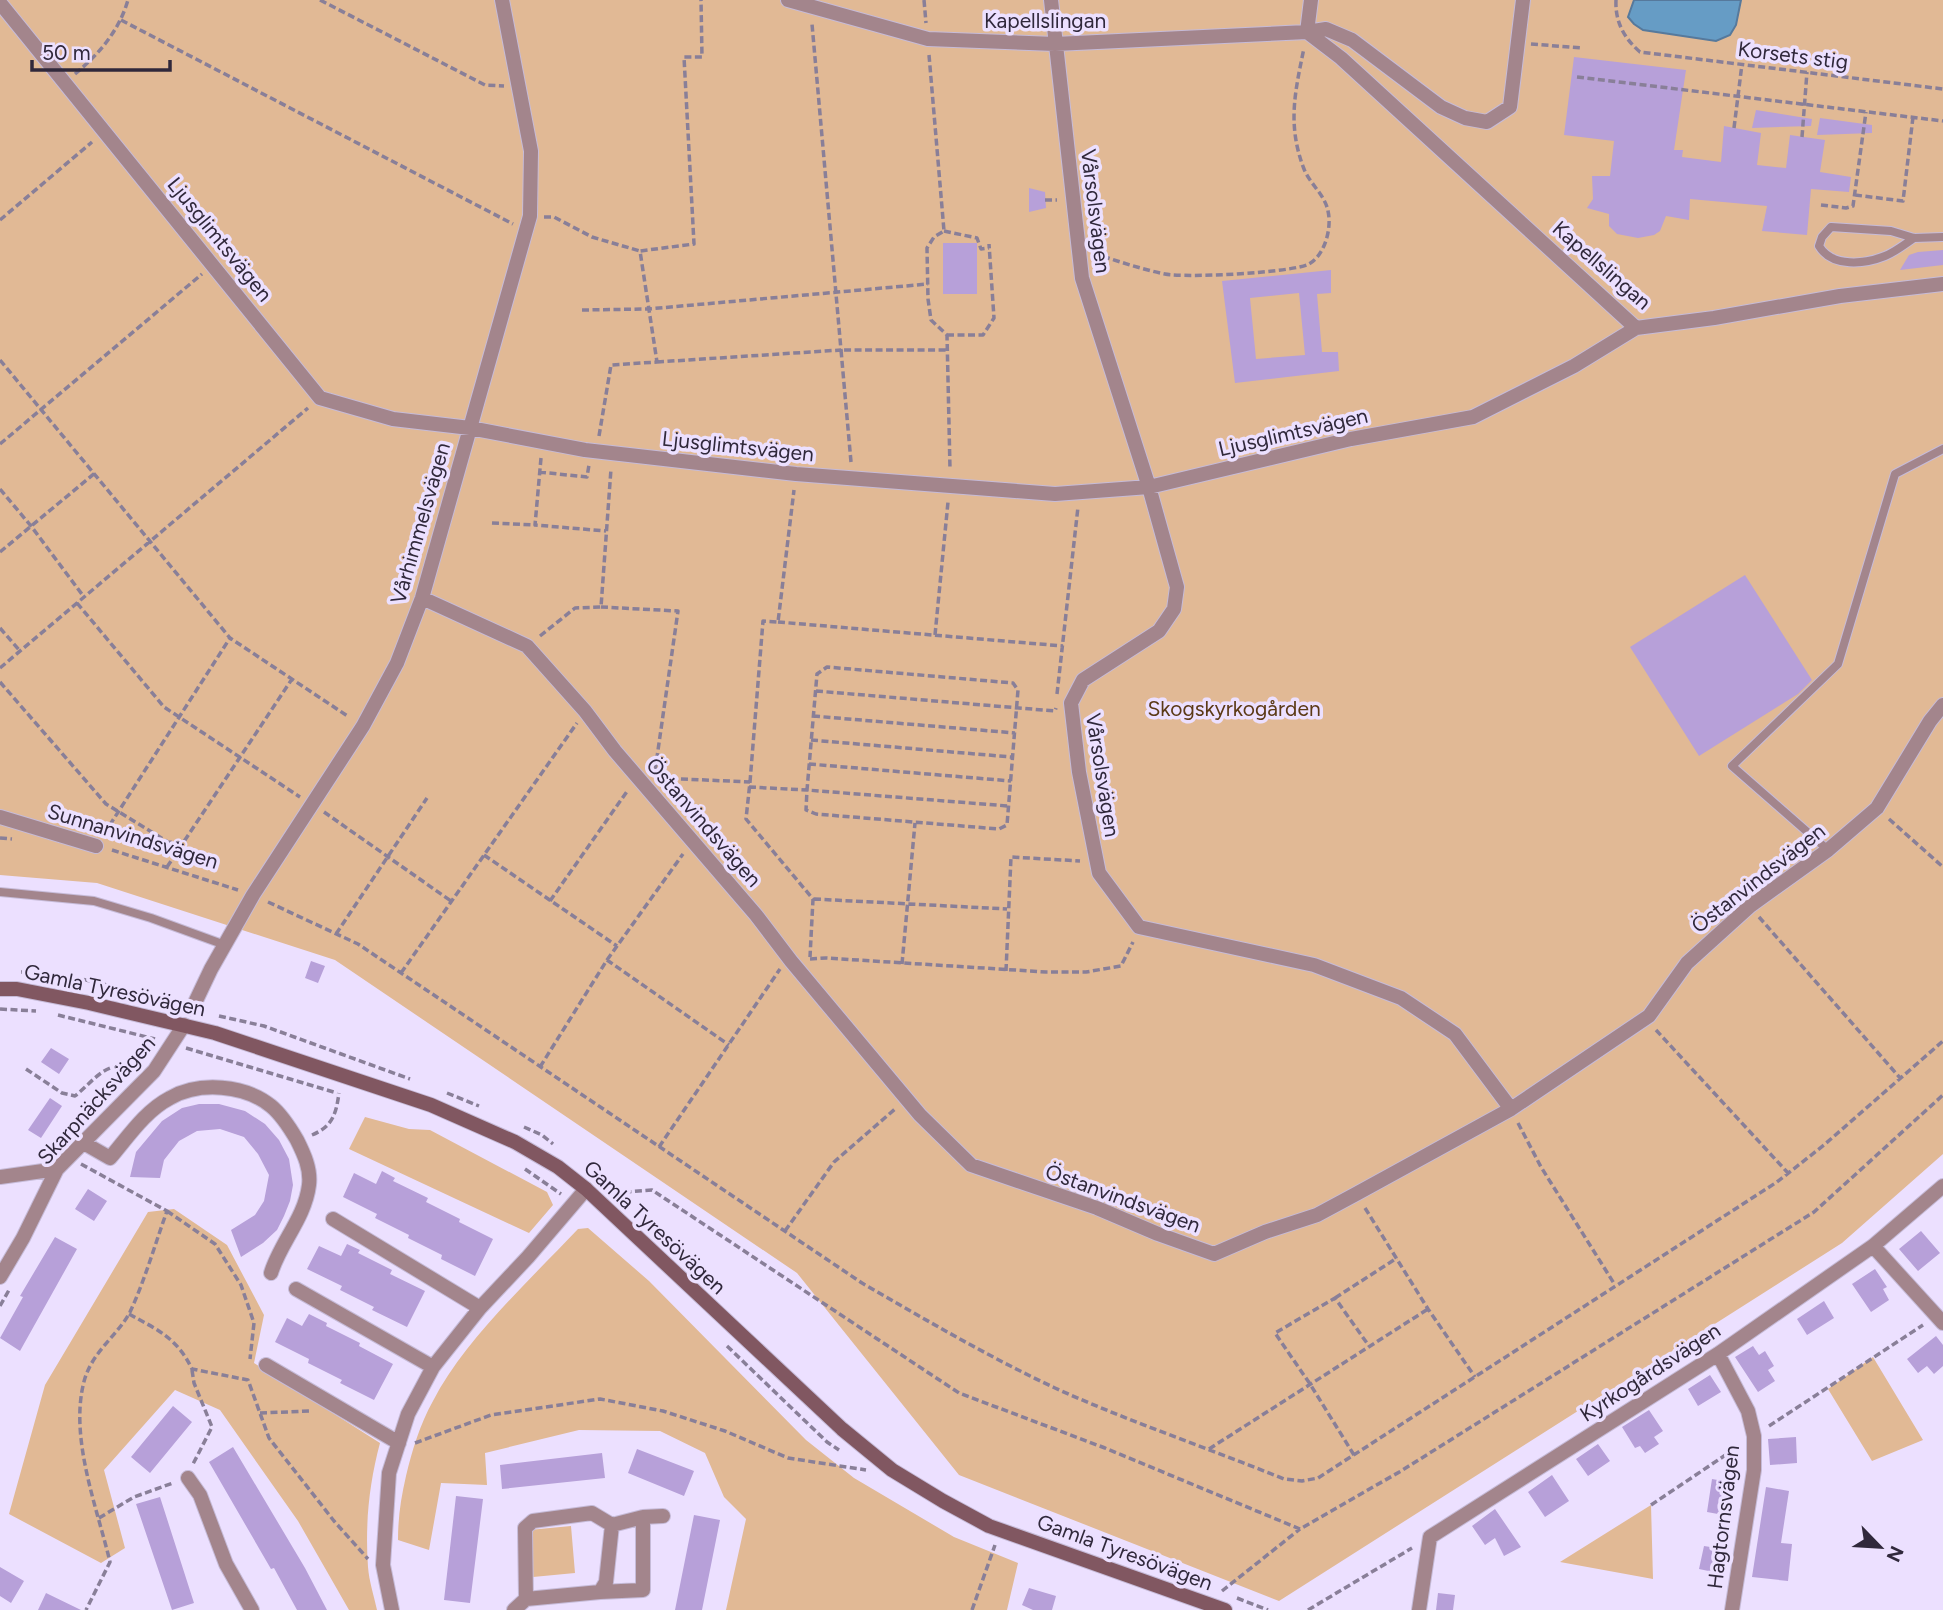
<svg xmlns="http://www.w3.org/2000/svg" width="1943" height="1610" font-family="Figtree,sans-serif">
  <rect width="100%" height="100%" fill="#ece0ff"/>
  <path fill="#e1b995" d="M0,0H1943V1154L1842,1243L1279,1601L959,1475L797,1273L335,960L97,883L0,875Z
    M365,1117L409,1129L430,1130L547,1192L553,1205L529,1233L349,1149Z
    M174,1209L227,1245L264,1315L254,1363L380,1443C369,1484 365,1525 368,1567C369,1581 374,1596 377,1610H349L298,1521L220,1410L175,1390L104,1470L125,1548L101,1563L9,1514L45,1385L148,1212Z
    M588,1228L649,1281L806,1440L854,1478L954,1537L1018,1563L1007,1610H726L746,1519L724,1497L705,1453L660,1431L579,1430L485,1453L487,1485L441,1483L429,1550L398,1540C398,1517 401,1498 406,1476C412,1451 420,1424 433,1401C464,1340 531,1279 578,1229Z
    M1873,1357L1923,1440L1872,1461L1828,1389Z
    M1651,1505L1653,1579L1560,1562Z
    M571,1526L575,1573L533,1577L529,1530Z"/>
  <path fill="#669cc5" stroke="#56799c" stroke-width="2" d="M1634,0H1741L1736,25L1730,35L1716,41L1643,30L1634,24L1628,17Z"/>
  <path fill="#b7a0d9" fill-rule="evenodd" d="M1574,57L1686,70L1674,150H1683L1682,157L1721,162L1724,126L1761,133L1757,165L1786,168L1790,135L1825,140L1820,172L1851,177L1849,192L1811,189L1807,235L1762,231L1767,206L1690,199L1689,220L1666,216L1660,231L1654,235L1638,238L1617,234L1609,226V214L1587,208L1593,199L1592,176H1610L1614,141L1564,135Z
    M1756,110L1812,119L1811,126L1752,128Z
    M1820,118L1872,125V133L1817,135Z
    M1029,188L1045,192L1046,208L1029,212Z
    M943,243H977V294H943Z
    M1943,250V265L1900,270L1909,255L1918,252Z
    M1331,270V293L1317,294L1322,352H1338L1339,371L1235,383L1222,281ZM1299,293L1305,355L1256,359L1250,298Z
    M1745,575L1812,680L1798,694L1699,756L1630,647Z
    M311,961L325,966L318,983L305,978Z
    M51,1048L69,1059L59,1074L41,1062Z
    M50,1098L62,1106L41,1138L28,1130Z
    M199,1104H219L245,1111L265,1124L279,1140L289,1159L293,1185L290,1201L284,1216L277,1230L263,1243L241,1257L231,1230L255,1215L264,1201L269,1175L258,1154L244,1137L220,1129L197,1131L179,1141L164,1160L160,1178L130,1177L136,1152L162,1121L182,1108Z
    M382,1171L395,1178L393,1181L428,1198L426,1202L460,1219L459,1222L493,1239L475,1276L441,1259L442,1255L408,1238L409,1235L375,1218L377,1214L343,1197L354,1173L376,1184Z
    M88,1189L107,1201L94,1221L75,1209Z
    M1921,1231L1940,1253L1918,1271L1899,1249Z
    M55,1237L77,1249L20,1351L0,1338L23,1297L20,1296Z
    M347,1244L360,1250L358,1253L392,1270L390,1274L425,1291L407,1327L372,1310L374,1307L340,1290L342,1286L307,1269L319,1246L341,1256Z
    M1875,1269L1887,1287L1883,1289L1889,1300L1871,1312L1852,1284Z
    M1824,1301L1834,1318L1807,1335L1797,1319Z
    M309,1314L327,1323L326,1326L360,1343L359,1346L393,1364L374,1400L340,1383L342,1380L308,1363L309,1359L275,1342L287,1318L302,1326Z
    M1936,1336L1943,1345V1366L1934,1374L1927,1366L1918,1373L1907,1359Z
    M1753,1346L1759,1355L1765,1351L1774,1366L1768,1370L1775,1381L1758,1392L1735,1357Z
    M1710,1375L1721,1392L1698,1406L1688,1389Z
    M173,1406L192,1422L150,1473L131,1457Z
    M1649,1410L1663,1431L1654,1437L1659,1444L1645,1453L1640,1446L1635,1448L1622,1427Z
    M1796,1437L1797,1463L1770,1465L1768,1439Z
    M1598,1444L1610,1461L1588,1476L1576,1459Z
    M233,1447L305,1568L327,1610H297L274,1568L271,1569L209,1462Z
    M637,1449L694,1471L684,1496L628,1473Z
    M602,1453L605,1478L502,1489L500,1465Z
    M1552,1475L1569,1501L1545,1517L1528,1492Z
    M1712,1479L1734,1483L1729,1516L1707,1512Z
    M1766,1487L1789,1491L1781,1543L1792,1544L1788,1581L1752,1577Z
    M456,1496L483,1499L470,1603L444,1600Z
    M160,1497L194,1603L172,1610L136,1504Z
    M1495,1509L1521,1547L1504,1556L1495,1538L1485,1545L1472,1526Z
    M694,1515L720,1520L702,1610H675Z
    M1704,1546L1723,1549L1718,1573L1699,1569Z
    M0,1567L24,1581L11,1603L0,1596Z
    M1029,1588L1056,1596L1052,1610H1033L1022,1605Z
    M46,1593L81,1610H38Z
    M1438,1593L1455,1595L1453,1610H1436Z"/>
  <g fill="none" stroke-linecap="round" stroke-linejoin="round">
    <defs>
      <path id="lane" d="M1914,238C1905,244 1895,252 1885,256C1865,264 1832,268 1819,246L1822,237L1831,227L1891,231L1914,238L1943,237
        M1828,850L1732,766L1838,664L1895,474L1943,449
        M0,892L94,901L151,918L225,945"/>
      <path id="street" d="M788,0L928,39L1055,44L1307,32L1341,58L1636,328L1714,318L1840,296L1943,284
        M1051,0L1082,278L1149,487L1177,587L1174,609L1159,631L1083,680L1071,703L1079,772L1099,873L1139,927L1314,965L1401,998L1455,1034L1511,1109
        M1311,0L1307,32L1326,29L1352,40L1441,107L1465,118L1487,122L1510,107L1523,0
        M0,3L320,398L393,419L470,428L585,450L796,474L1055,494L1149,487L1351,439L1473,417L1574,366L1636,328
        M422,598L527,646L585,711L615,751L756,915L791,961L920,1115L971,1165L1097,1208L1158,1234L1214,1254L1265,1232L1317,1215L1356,1194L1511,1109L1649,1016L1687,963L1750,906L1828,850L1877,808L1930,721L1943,705
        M0,817L96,846
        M192,1009L211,969L253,895L363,726L397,663L422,598L530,216L531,151L502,0
        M82,1142L110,1158C128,1137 145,1111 170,1098C200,1081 245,1085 271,1106C282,1115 290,1128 297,1140C304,1154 311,1169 309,1185C305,1218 280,1243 271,1273
        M0,1177L57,1169
        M333,1219L480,1308
        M1873,1246L1943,1323
        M0,1277L23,1238L57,1169L154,1071L184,1025
        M296,1289L433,1367
        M1718,1354L1748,1411L1754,1436V1470L1732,1610
        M266,1365L399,1443
        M188,1478L200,1495L226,1564L252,1610
        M643,1517L663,1516
        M600,1592L643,1590V1517L612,1525
        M392,1610L383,1565L389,1473L408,1414L433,1367L480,1308L528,1257L586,1189
        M514,1610L526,1599L600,1592L606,1582L612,1525L592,1513L533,1521L525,1528L526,1599
        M1419,1610L1430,1537L1718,1354L1873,1246L1943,1186"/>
      <path id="secondary" d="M0,989H17L89,1003L215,1033L431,1105L515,1142L558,1167L586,1189L842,1429L892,1470L943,1501L989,1526L1225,1610"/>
    </defs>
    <use href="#lane" stroke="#c6bbd8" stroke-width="10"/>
    <use href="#street" stroke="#c6bbd8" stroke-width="16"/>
    <use href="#secondary" stroke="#c6bbd8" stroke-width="16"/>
    <path stroke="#897f98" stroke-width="3.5" stroke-dasharray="7 3.5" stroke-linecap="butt" d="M320,0L485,85L504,86
      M924,0L926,23
      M1616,0C1615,22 1624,38 1640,52L1943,89
      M121,20L513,224
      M1531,44L1582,48
      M929,55L944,231L934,237L927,248L928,299L931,320L947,335L950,469
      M75,74C99,54 119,31 128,0
      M1577,77L1943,121
      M1734,128L1742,64
      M1802,137L1807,72
      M1855,195L1903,201L1913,117
      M1045,200H1057
      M1821,205L1846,208L1853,206L1866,112
      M544,217H554L592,237L640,251
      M0,220L92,142
      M944,231L977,238L981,249L989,248
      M1093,253C1117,261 1141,269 1165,274C1186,278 1291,273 1309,264C1325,255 1332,228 1328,211C1325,195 1310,184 1304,169C1287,125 1295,92 1304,48
      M582,310L648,309L928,284
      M947,335H983L994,318L989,244
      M0,360L230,638L349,717
      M657,362L841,350L812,24
      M599,436L611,365L657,362L640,251L694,244L684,57H702L701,0
      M0,444L202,274
      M541,458L535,525L606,531
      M851,462L841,350H947
      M539,472L587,477L589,465
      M0,489L31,526L84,597
      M492,523L535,525
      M0,552L95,473
      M77,603L164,707L300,797
      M601,607L678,611L655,771
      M778,622L1063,646
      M0,628L20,651
      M935,635L948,502
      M540,636L575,608L601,607L611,469
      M0,668L308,408
      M0,682L106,804L168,842L182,843
      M816,691L1055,711L1056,708
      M1057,694L1078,507
      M813,716L1015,733
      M811,740L1011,757
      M809,764L1011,781
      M660,778L750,782L746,819L813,899L810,957
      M750,782L763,621L778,622L794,490
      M749,787L807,790L806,810L816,814L999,829L1007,825L1018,690L1013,683L827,667L817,674L807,790L1008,806
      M324,812L451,901
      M1889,819L1943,867
      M104,834L230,638
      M0,838L12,839
      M112,850L238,890
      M484,855L617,946
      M167,867L292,679
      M814,899L1007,909
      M550,901L628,790
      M268,902L358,944L862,1283C926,1320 989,1357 1055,1388C1130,1422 1208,1448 1284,1479L1302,1481L1318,1478L1777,1182L1824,1145L1943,1041
      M1759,917L1901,1079
      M336,934L427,798
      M810,959L826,958L1046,972H1086L1121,966L1133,942
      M607,960L683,854
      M902,964L915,823
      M1006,971L1011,857L1080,861
      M21,972C75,973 126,990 177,1005
      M401,973L577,723
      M0,1009L36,1011
      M58,1015L155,1039
      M219,1016L264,1026L410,1079
      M1656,1030L1788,1173
      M186,1048L337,1093
      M540,1067L607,960L729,1045
      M26,1069L62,1093L75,1096C96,1079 105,1060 135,1068
      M447,1093L479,1106
      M1518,1123L1541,1167L1615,1285
      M524,1127L542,1135L553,1144
      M312,1135C333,1126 336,1114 339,1093
      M659,1147L780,969
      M81,1164L167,1211C155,1244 145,1280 130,1312C118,1335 94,1350 85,1378C68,1435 97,1507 110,1562L86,1610
      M525,1169L561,1194
      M614,1193L652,1190L959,1393L1105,1448L1300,1529L1401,1471L1814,1212L1943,1095
      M1365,1208L1428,1309L1475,1377
      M167,1211L215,1244L241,1285L254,1323L250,1359
      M785,1231L834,1162L895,1109
      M1335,1298L1397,1258
      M0,1306L9,1290
      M129,1314C158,1330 177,1338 192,1369L248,1380L269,1438L334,1521L368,1559
      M727,1346L827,1442L839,1450
      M192,1370L194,1383L212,1427L192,1466
      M260,1413L310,1411
      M1769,1426L1923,1325
      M415,1443L491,1415L600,1399L663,1411L725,1431L788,1458L866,1470
      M1209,1449L1428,1309
      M1354,1455L1310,1384L1275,1333L1335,1298L1369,1346
      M1651,1505L1739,1446
      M99,1518L134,1497L173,1483
      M1222,1591L1300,1529
      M1237,1598L1268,1610
      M972,1610L995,1545
      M1308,1610L1412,1548"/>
    <use href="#lane" stroke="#a3858c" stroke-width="8"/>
    <use href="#street" stroke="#a3858c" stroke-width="14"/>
    <use href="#secondary" stroke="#815761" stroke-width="14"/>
  </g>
  <g text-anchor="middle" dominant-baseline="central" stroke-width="7" stroke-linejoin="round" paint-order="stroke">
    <g font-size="21" fill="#30283b" stroke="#ece0ff">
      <text x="1045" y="20">Kapellslingan</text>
      <text transform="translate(1793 55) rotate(7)">Korsets stig</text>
      <text transform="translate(1096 211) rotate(83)">Vårsolsvägen</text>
      <text transform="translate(220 239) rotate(51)">Ljusglimtsvägen</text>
      <text transform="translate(1602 265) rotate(41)">Kapellslingan</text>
      <text transform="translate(1293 432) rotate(-13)">Ljusglimtsvägen</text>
      <text transform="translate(738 446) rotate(6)">Ljusglimtsvägen</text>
      <text transform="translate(420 523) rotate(-74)">Vårhimmelsvägen</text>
      <text transform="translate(1103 775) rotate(81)">Vårsolsvägen</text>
      <text transform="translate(704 822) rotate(49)">Östanvindsvägen</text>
      <text transform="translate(133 836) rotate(17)">Sunnanvindsvägen</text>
      <text transform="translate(1758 878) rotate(-38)">Östanvindsvägen</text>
      <text transform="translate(115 990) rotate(12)">Gamla Tyresövägen</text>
      <text transform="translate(96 1100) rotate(-48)">Skarpnäcksvägen</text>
      <text transform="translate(1123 1198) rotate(20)">Östanvindsvägen</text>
      <text transform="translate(655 1227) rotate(43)">Gamla Tyresövägen</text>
      <text transform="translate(1650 1372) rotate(-33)">Kyrkogårdsvägen</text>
      <text transform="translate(1723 1517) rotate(-83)">Hagtornsvägen</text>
      <text transform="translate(1125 1552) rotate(20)">Gamla Tyresövägen</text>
    </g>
    <g font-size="21" fill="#5b3916" stroke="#ece0ff">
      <text x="1234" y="708">Skogskyrkogården</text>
    </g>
  </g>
  <g transform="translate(1880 1547) rotate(115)" stroke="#ece0ff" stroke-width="5" paint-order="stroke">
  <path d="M0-5L12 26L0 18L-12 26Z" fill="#30283b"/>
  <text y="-10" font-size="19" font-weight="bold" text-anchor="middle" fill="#30283b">N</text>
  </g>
  <path d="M32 60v10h138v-10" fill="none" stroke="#30283b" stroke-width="3.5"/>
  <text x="42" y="60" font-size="21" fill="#30283b" stroke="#ece0ff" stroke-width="5" paint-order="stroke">50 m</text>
</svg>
